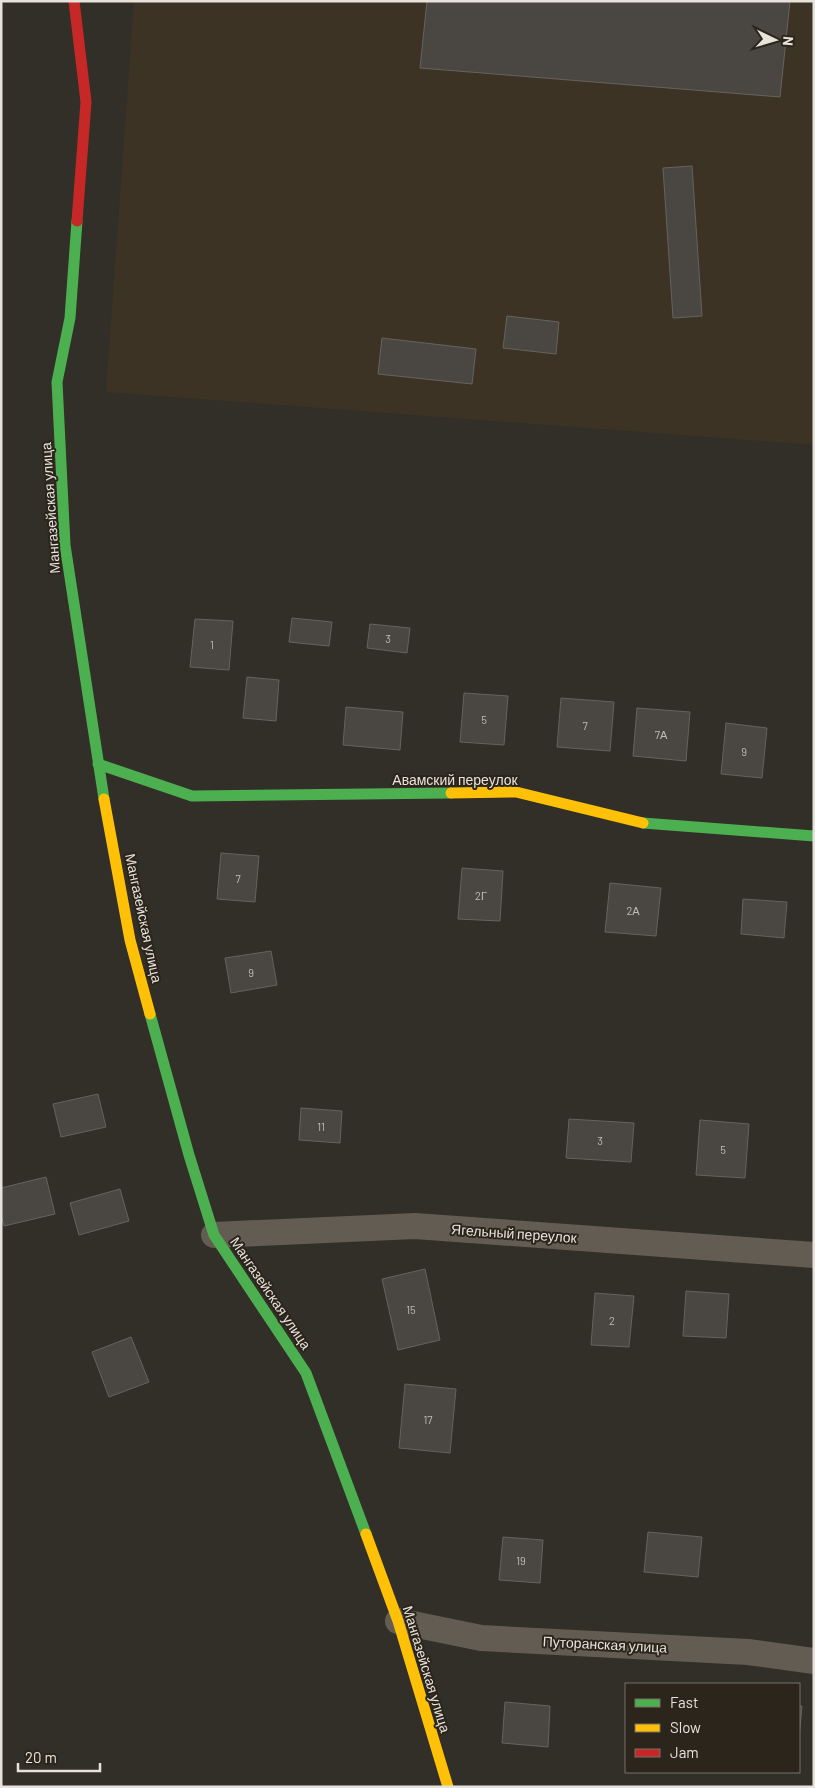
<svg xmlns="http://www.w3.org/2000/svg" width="815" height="1788" font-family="Barlow,sans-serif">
  <rect width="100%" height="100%" fill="#322e28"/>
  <path fill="#3c3325" d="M134,1H814V445L106,392Z"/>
  <path fill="#4a4742" stroke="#66635e" d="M427,1H790L780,97L420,68Z
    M692,166L702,316L673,318L663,168Z
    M507,316L559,322L556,354L503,348Z
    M382,338L476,349L472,384L378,374Z
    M292,618L332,622L329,646L289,642Z
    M195,619L233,621L229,670L190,667Z
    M370,624L410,628L407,653L367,648Z
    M247,677L279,680L276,721L243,718Z
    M464,693L508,696L504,745L460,742Z
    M561,698L614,702L610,751L557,747Z
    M346,707L403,712L400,750L343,745Z
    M637,708L690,712L686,761L633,756Z
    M726,723L767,728L762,778L721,774Z
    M221,853L259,856L255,902L217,899Z
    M462,868L503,871L500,921L458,919Z
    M610,883L661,888L656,936L605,932Z
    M743,899L787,902L784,938L741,934Z
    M271,951L277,985L231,993L225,958Z
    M98,1094L106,1127L61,1137L53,1104Z
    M301,1108L342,1111L340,1143L299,1140Z
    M569,1119L634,1123L631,1162L566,1158Z
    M700,1120L749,1124L745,1178L696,1175Z
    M46,1177L55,1214L4,1226L1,1215V1188Z
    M120,1189L129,1221L79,1235L70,1203Z
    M425,1269L440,1340L398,1350L382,1279Z
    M686,1291L729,1294L726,1338L683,1336Z
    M595,1293L634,1296L629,1347L591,1345Z
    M131,1337L149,1382L109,1397L92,1352Z
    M405,1384L456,1389L450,1453L399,1448Z
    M648,1532L702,1537L698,1577L644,1572Z
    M503,1537L543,1540L540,1583L499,1580Z
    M505,1702L550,1706L548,1747L502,1743Z
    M799,1706H802L799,1738Z"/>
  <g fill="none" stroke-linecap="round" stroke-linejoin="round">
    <path stroke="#625c52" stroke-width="26" d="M214,1235L415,1226L814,1255
      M398,1621L481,1638L748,1652L814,1661"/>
    <path stroke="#4caf50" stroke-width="11" d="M77,221L70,318L57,382L65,545L104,799
      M98,764L192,796L451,793
      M643,823L814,836
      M150,1014L189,1155L214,1235L306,1373L366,1534"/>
    <path stroke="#ffc107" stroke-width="11" d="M451,793L516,792L643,823
      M104,799L130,940L150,1014
      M366,1534L398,1621L448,1787"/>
    <path stroke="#c62828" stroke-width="11" d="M74,1L86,102L77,221"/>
  </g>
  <g text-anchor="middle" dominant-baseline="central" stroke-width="4" stroke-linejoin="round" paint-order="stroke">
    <g font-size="11" fill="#c0bcb6">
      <text x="388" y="638">3</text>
      <text x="212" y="644">1</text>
      <text x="484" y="719">5</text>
      <text x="585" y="725">7</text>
      <text x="661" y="734">7А</text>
      <text x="744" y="751">9</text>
      <text x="238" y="878">7</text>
      <text x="481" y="895">2Г</text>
      <text x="633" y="910">2А</text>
      <text x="251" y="972">9</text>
      <text x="321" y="1126">11</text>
      <text x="600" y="1140">3</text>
      <text x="723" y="1149">5</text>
      <text x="411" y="1309">15</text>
      <text x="612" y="1320">2</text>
      <text x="428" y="1419">17</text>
      <text x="521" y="1560">19</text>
    </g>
    <g font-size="14" fill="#e7e3dc" stroke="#2b251b">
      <text transform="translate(50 508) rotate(-94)">Мангазейская улица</text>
      <text x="455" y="779">Авамский переулок</text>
      <text transform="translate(144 918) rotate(78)">Мангазейская улица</text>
      <text transform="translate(514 1233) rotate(4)">Ягельный переулок</text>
      <text transform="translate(271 1293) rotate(56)">Мангазейская улица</text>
      <text transform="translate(605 1644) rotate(3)">Путоранская улица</text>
      <text transform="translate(427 1669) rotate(73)">Мангазейская улица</text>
    </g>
  </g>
  <rect width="815" height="1788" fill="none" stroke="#e7e3dc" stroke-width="5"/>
  <rect x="625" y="1683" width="175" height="90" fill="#2b251b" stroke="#767168"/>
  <rect x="635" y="1699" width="25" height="8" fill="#4caf50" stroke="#767168"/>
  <text x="670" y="1708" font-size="15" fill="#e7e3dc">Fast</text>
  <rect x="635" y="1724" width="25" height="8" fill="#ffc107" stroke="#767168"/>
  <text x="670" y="1733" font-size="15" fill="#e7e3dc">Slow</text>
  <rect x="635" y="1749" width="25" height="8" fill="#c62828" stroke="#767168"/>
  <text x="670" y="1758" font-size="15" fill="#e7e3dc">Jam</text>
  <g transform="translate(775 40) rotate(95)" stroke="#2b251b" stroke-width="4" paint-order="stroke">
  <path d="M0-4L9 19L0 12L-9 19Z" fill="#e7e3dc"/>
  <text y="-8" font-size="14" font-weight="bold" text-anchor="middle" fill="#e7e3dc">N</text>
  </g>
  <path d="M18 1763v8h82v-8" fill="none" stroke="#e7e3dc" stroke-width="2.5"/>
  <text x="25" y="1763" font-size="15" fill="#e7e3dc" stroke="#2b251b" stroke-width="4" paint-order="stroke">20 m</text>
</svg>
